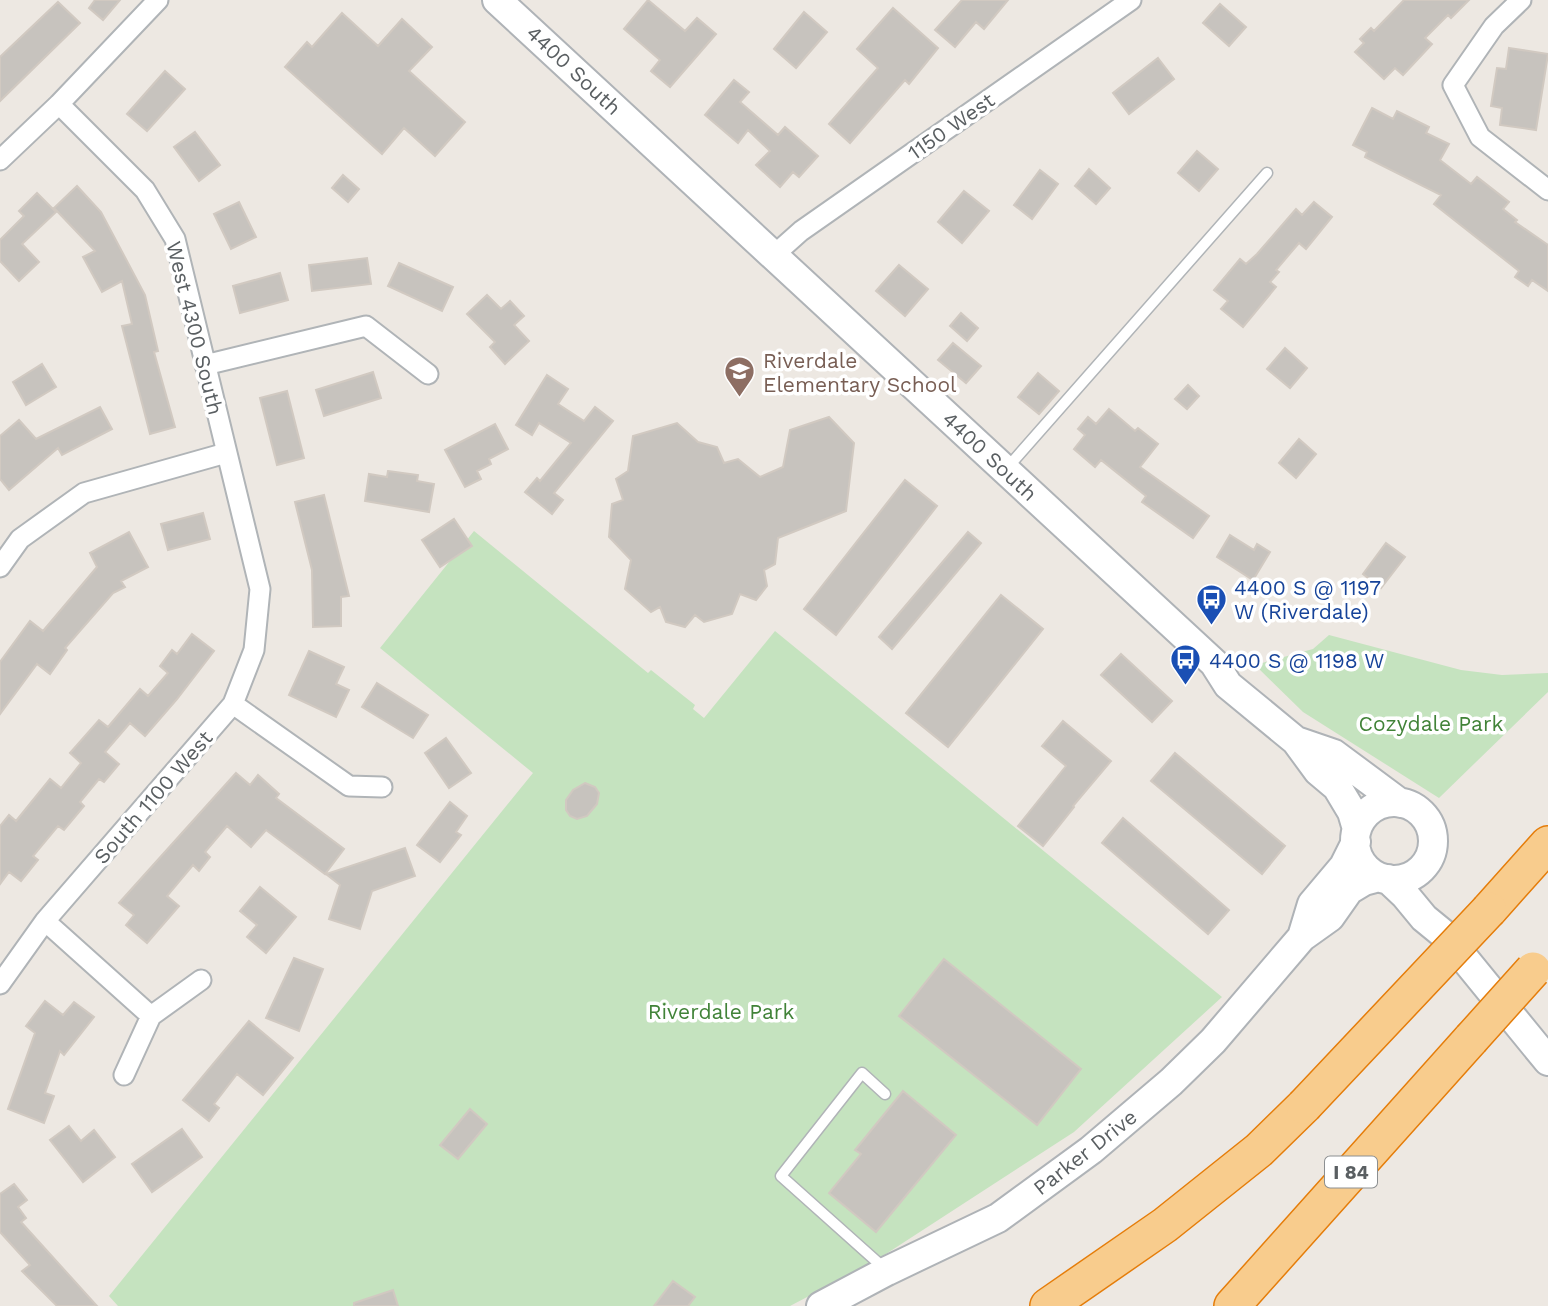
<svg xmlns="http://www.w3.org/2000/svg" width="1548" height="1306" font-family="'Work Sans',sans-serif">
  <rect width="100%" height="100%" fill="#ede8e2"/>
  <path fill="#c5e3bf" d="M474,531L648,673L651,670L695,705L693,709L704,718L775,631L1222,997L1074,1132L872,1263L790,1306H118L109,1296L533,773L380,648Z
    M1329,635L1461,670L1502,675L1548,673V692L1439,798L1303,712L1255,665L1313,649Z"/>
  <path fill="#c7c3be" stroke="#d1c9c1" stroke-width="2" d="M95,0H120L103,20L89,8Z
    M648,0L685,31L697,18L716,34L670,87L651,71L660,60L624,29Z
    M962,0H1008L984,29L976,22L955,47L935,30Z
    M1404,0H1469L1451,18L1448,15L1425,38L1432,44L1403,75L1395,68L1384,79L1355,52L1364,43L1360,39L1371,28L1374,31Z
    M58,2L80,23L0,101V57Z
    M1220,4L1246,27L1229,46L1203,23Z
    M893,8L938,48L909,84L905,80L850,143L829,124L878,68L857,49Z
    M804,12L827,32L796,68L774,49Z
    M342,13L378,46L402,19L432,47L409,71L465,122L435,156L404,128L382,154L285,67L307,42L312,47Z
    M1509,48L1548,54L1536,130L1500,125L1502,108L1491,106L1497,68L1506,69Z
    M1158,58L1174,79L1129,114L1113,93Z
    M165,71L185,89L147,131L127,114Z
    M734,80L749,92L740,102L778,135L785,127L818,156L799,177L793,172L780,187L756,165L770,151L748,130L738,143L705,115Z
    M1372,108L1393,119L1397,111L1429,127L1426,133L1449,144L1440,160L1471,184L1477,177L1509,202L1503,209L1517,220L1515,222L1548,245V291L1532,280L1528,286L1515,277L1519,271L1434,204L1441,195L1365,157L1367,152L1353,145Z
    M195,132L220,165L199,181L174,147Z
    M1197,151L1218,169L1199,191L1178,173Z
    M1089,169L1110,188L1096,204L1075,186Z
    M1040,170L1058,184L1032,219L1014,205Z
    M343,175L359,189L348,202L332,188Z
    M77,186L101,212L145,295L158,351L154,352L175,427L150,434L122,326L132,324L122,281L102,292L83,257L95,251L54,208Z
    M964,191L989,211L962,243L938,222Z
    M37,193L56,212L22,244L39,262L19,281L0,261V240L24,216L19,211Z
    M239,202L256,237L231,249L214,214Z
    M1314,202L1332,217L1306,249L1299,243L1276,270L1279,272L1270,282L1276,287L1243,327L1221,309L1228,301L1214,290L1240,259L1246,264L1257,254L1296,209L1302,215Z
    M367,258L371,284L312,291L309,265Z
    M399,263L453,287L442,311L388,286Z
    M899,265L928,289L905,316L876,291Z
    M280,273L288,300L240,313L233,286Z
    M487,295L501,309L510,301L524,316L514,325L529,341L505,364L490,347L495,342L467,314Z
    M961,313L978,328L967,341L950,326Z
    M953,343L981,366L966,383L938,360Z
    M1285,348L1307,368L1290,388L1267,369Z
    M42,364L56,387L26,405L13,382Z
    M373,372L381,398L324,416L316,390Z
    M1038,373L1059,391L1039,414L1018,397Z
    M547,375L568,389L558,404L584,421L595,407L613,421L554,493L563,500L552,514L525,492L537,478L540,481L571,443L539,423L532,435L516,425Z
    M1188,385L1199,396L1187,409L1175,399Z
    M287,391L304,458L277,465L260,398Z
    M100,407L112,429L62,455L58,448L9,490L0,479V436L19,420L36,439Z
    M1109,409L1135,431L1138,428L1158,444L1140,467L1209,516L1193,538L1142,502L1146,496L1101,460L1095,467L1074,449L1085,435L1078,429L1088,417L1096,424Z
    M829,417L854,443L846,511L778,538L775,564L764,570L767,586L756,600L740,594L732,614L704,622L695,615L685,627L666,622L660,607L651,612L625,589L631,560L609,537L612,504L623,500L616,479L628,471L633,436L677,423L698,442L717,447L724,463L738,459L760,477L783,467L790,430Z
    M495,424L508,449L489,459L491,464L477,471L481,479L465,487L445,450Z
    M1299,439L1316,454L1296,478L1279,463Z
    M388,471L418,475L417,481L434,484L429,512L365,501L369,474L387,477Z
    M905,480L937,506L836,635L804,609Z
    M324,495L349,596L341,597V626L313,627L312,570L295,502Z
    M203,513L210,539L168,550L161,524Z
    M454,519L472,546L440,567L422,540Z
    M129,532L148,567L121,581L125,587L113,593L65,648L67,650L50,674L37,664L0,714V662L30,621L43,631L97,567L90,553Z
    M968,532L981,543L892,649L879,637Z
    M1230,535L1254,550L1257,544L1270,552L1253,580L1217,557Z
    M1386,543L1405,557L1381,588L1363,574Z
    M1001,595L1043,629L948,747L906,713Z
    M192,634L214,651L177,699L145,736L130,723L105,752L119,764L104,782L99,779L80,802L84,806L64,830L58,826L33,856L38,860L21,881L9,872L0,884V826L9,815L16,821L50,779L61,788L81,763L70,753L99,720L108,727L140,689L148,696L168,673L160,666L172,650L177,654Z
    M309,651L344,667L336,684L349,690L336,717L289,695Z
    M1121,654L1172,701L1152,722L1101,675Z
    M377,683L428,715L413,738L362,707Z
    M1063,721L1111,761L1073,806L1074,807L1043,846L1018,826L1066,766L1042,746Z
    M446,738L471,773L449,788L425,753Z
    M1175,753L1285,846L1262,874L1151,781Z
    M236,773L250,785L258,775L279,794L276,798L344,849L325,874L266,830L251,847L227,826L205,852L210,857L199,871L193,865L167,896L179,906L147,943L126,925L134,915L119,903Z
    M585,783L595,787L599,793L597,804L587,816L577,819L570,816L566,810V800L573,790Z
    M450,802L467,816L456,832L461,835L440,862L417,845Z
    M1123,818L1229,910L1208,934L1102,843Z
    M405,848L415,876L372,891L360,929L329,919L340,885L326,874Z
    M260,887L296,917L266,953L247,937L257,925L240,911Z
    M294,958L323,969L299,1031L266,1018Z
    M944,959L1081,1069L1037,1125L899,1016Z
    M45,1001L63,1015L74,1002L94,1017L64,1055L60,1051L45,1093L54,1096L44,1123L8,1109L35,1033L26,1026Z
    M249,1021L293,1058L263,1095L237,1074L214,1104L219,1108L209,1121L183,1100Z
    M903,1091L956,1135L876,1232L829,1193L861,1154L855,1150Z
    M470,1109L487,1124L458,1159L440,1145Z
    M69,1126L81,1141L94,1130L115,1157L83,1182L50,1140Z
    M182,1129L202,1157L152,1192L132,1164Z
    M14,1184L27,1200L18,1207L26,1218L21,1222L97,1306H57L22,1271L30,1265L0,1232V1194Z
    M673,1281L695,1297L688,1306H654Z
    M393,1290L398,1306H354V1303Z"/>
  <g fill="none" stroke-linecap="round" stroke-linejoin="round">
    <defs>
      <path id="lane" d="M1008,467L1267,173
        M884,1268L781,1176L862,1073L885,1094"/>
      <path id="street" d="M1521,0L1494,26L1453,85L1480,137L1548,190
        M0,160L59,104L158,0
        M774,255L801,231L1131,0
        M205,365L366,326L428,374
        M0,567L20,539L84,493L226,453
        M233,704L349,786L382,787
        M45,921L151,1016
        M0,984L45,921L233,704L254,650L260,589L175,239L145,190L59,104
        M124,1075L151,1016L201,980"/>
      <path id="secondary" d="M497,0L1214,663L1228,685L1296,741L1318,771L1337,787L1352,812L1357,829
        M1296,741L1334,754L1400,803
        M1355 841a39 39 0 1 1 78 0a39 39 0 1 1-78 0Z
        M1388,879L1405,895L1424,918L1446,936L1548,1061
        M1302,937L1312,904L1344,866L1356,842
        M821,1306L887,1271L998,1218L1091,1150L1171,1082L1213,1041L1302,937L1330,917L1349,890L1364,881L1379,877"/>
      <path id="highway" d="M1489,910L1548,844
        M1048,1306L1165,1225L1259,1150L1304,1106
        M1232,1306L1471,1039"/>
    </defs>
    <use href="#lane" stroke="#b0b4b7" stroke-width="13"/>
    <use href="#street" stroke="#b0b4b7" stroke-width="23"/>
    <use href="#secondary" stroke="#afb3b7" stroke-width="32"/>
    <use href="#highway" stroke="#e57d0a" stroke-width="38"/>
    <use href="#lane" stroke="#fff" stroke-width="10"/>
    <use href="#street" stroke="#fff" stroke-width="19"/>
    <use href="#secondary" stroke="#fff" stroke-width="28"/>
    <use href="#highway" stroke="#f8cc8d" stroke-width="35"/>
    <defs>
      <path id="highway-bridge" d="M1471,1039L1533,970
        M1304,1106L1489,910"/>
    </defs>
    <use href="#highway-bridge" stroke="#e57d0a" stroke-width="38" stroke-linecap="butt"/>
    <use href="#highway-bridge" stroke="#f8cc8d" stroke-width="35"/>
  </g>
  <defs>
    <symbol id="school-pin" viewBox="-11 -11 22 30"><path d="M0 17L-7.5 6A9.5 9.5 0 1 1 7.5 6Z" fill="#8d6e63" stroke="#fff"/><path d="M0-5L7-2L0 1L-7-2ZM-4 1L0 2.5L4 1V4Q0 6-4 4Z" fill="#fff"/></symbol>
    <symbol id="bus-pin" viewBox="-11 -11 22 30"><path d="M0 17L-7.5 6A9.5 9.5 0 1 1 7.5 6Z" fill="#1a4fb4" stroke="#fff"/><path d="M-5-6H5V4H4V6H2V4H-2V6H-4V4H-5ZM-3.5-4V0h7V-4ZM-3.5 1.2v1.5H-2V1.2ZM2 1.2v1.5H3.5V1.2Z" fill="#fff"/></symbol>
  </defs>
  <g fill-rule="evenodd">
    <use href="#school-pin" x="722" y="354" width="35" height="47"/>
    <use href="#bus-pin" x="1194" y="582" width="35" height="47"/>
    <use href="#bus-pin" x="1168" y="642" width="35" height="47"/>
  </g>
  <g text-anchor="middle" dominant-baseline="central" stroke-width="7" stroke-linejoin="round" paint-order="stroke">
    <rect fill="#fff" stroke="#8c8f91" stroke-width="2" x="1325" y="1156.5" width="52" height="31" rx="5"/>
    <g font-size="19" font-weight="bold" fill="#5a5f62">
      <text x="1351" y="1172">I 84</text>
    </g>
    <g font-size="21" fill="#5a5f62" stroke="#fff">
      <text transform="translate(574 70) rotate(43)">4400 South</text>
      <text transform="translate(951 126) rotate(-35)">1150 West</text>
      <text transform="translate(195 328) rotate(76)">West 4300 South</text>
      <text transform="translate(990 456) rotate(43)">4400 South</text>
      <text transform="translate(153 797) rotate(-49)">South 1100 West</text>
      <text transform="translate(1085 1152) rotate(-38)">Parker Drive</text>
    </g>
    <g font-size="21" fill="#785e54" stroke="#fff" text-anchor="start">
      <text x="763" y="360">Riverdale<tspan x="763" dy="24">Elementary School</tspan></text>
    </g>
    <g font-size="21" fill="#164399" stroke="#fff" text-anchor="start">
      <text x="1234" y="587">4400 S @ 1197<tspan x="1234" dy="24">W (Riverdale)</tspan></text>
      <text x="1209" y="660">4400 S @ 1198 W</text>
    </g>
    <g font-size="21" fill="#418338" stroke="#fff">
      <text x="1431" y="723">Cozydale Park</text>
      <text x="721" y="1011">Riverdale Park</text>
    </g>
  </g>
</svg>
